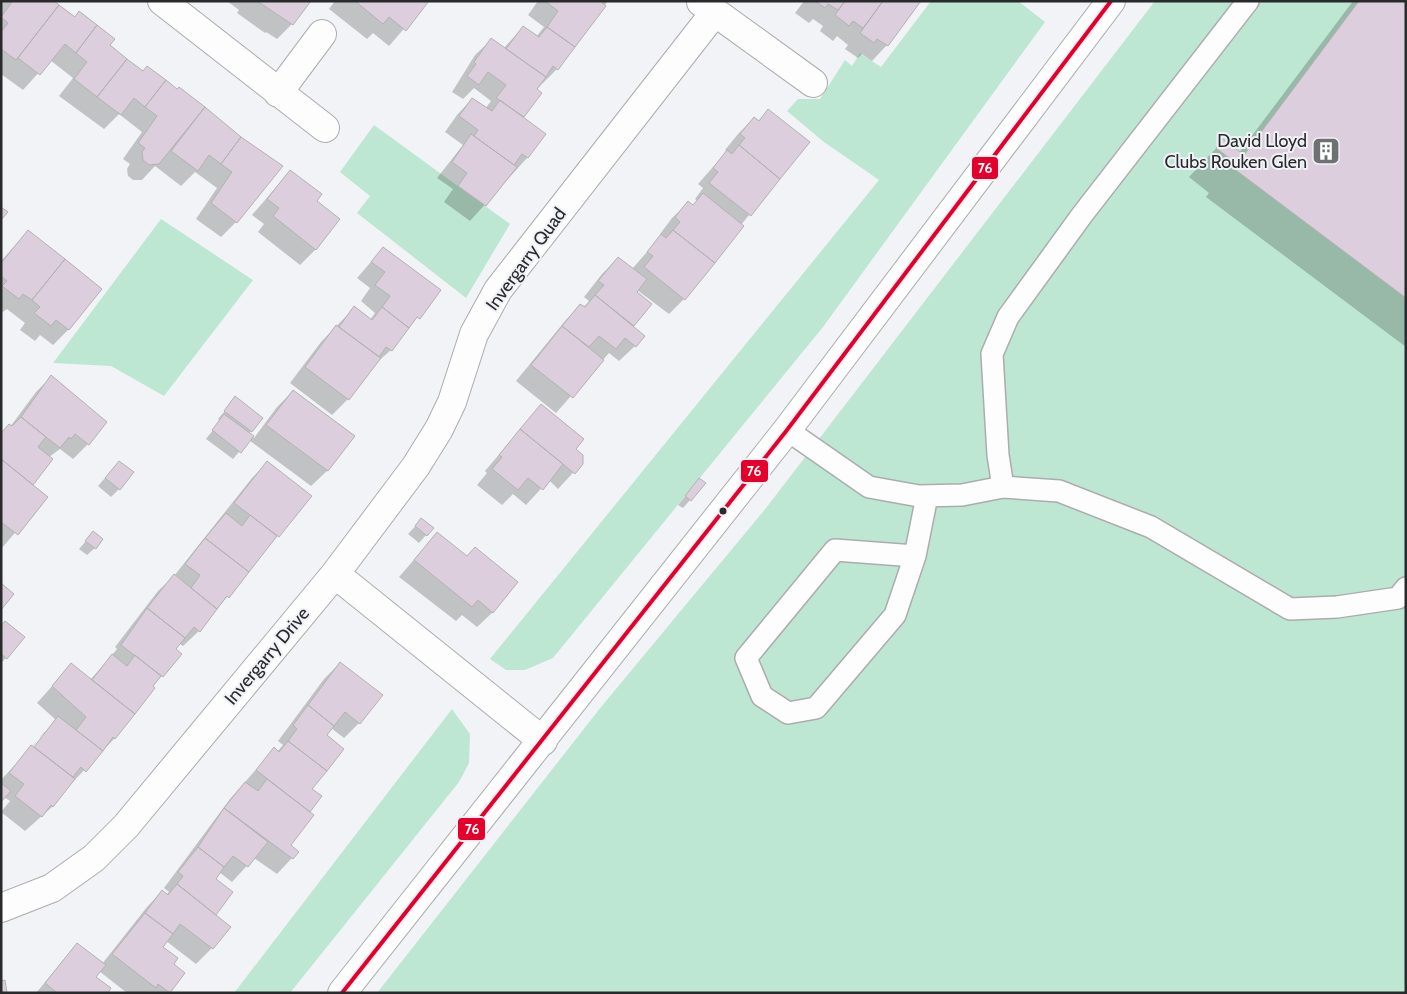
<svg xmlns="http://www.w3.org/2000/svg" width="1407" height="994" font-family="Cabin,sans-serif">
  <rect width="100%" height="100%" fill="#f2f3f6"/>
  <path fill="#bee7d3" d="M931,1H1018L1045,22L823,327L553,658L525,670H506L490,659L879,180L824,142L787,111L798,99H820L845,60L852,66L860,53L881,67Z
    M1155,1H1406V993H377L601,707L766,508Z
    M374,125L510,224L466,298L357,213L370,196L340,172Z
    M161,219L253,280L164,396L111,366L53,363Z
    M452,709L470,734L469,763L459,782L290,993H234Z"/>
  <path fill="#0003" fill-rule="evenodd" d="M1,1H52L143,72L177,91L179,88L241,138L236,222L221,237L196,219L217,188L195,172L181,186L155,166L142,180H133L128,176L127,169L130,164L123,159L142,132L119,114L104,129L59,96L73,78L50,60L23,90L1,74Z
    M227,1H309L292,24L277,39L266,32L265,33L237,13L239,10Z
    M335,1H428L389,46L373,33L367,39L329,9Z
    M538,1H608L557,69L536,90L540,93L522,118L544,134L527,158L470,221L444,202L453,189L437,178L463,145L445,132L457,115L472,99L485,109L491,101L474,88L463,99L452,92L475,55L491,40L503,49L523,27L536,37L544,27L528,15Z
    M804,1H919L887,45L872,61L862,54L858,58L845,49L848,45L837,36L833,41L820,31L823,26L813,19L809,23L795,13Z
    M1353,1H1406V347L1206,197L1209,193L1189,177L1223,141L1239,153Z
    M769,111L808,142L741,225L684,299L669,314L637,290L635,292L650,304L632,327L635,346L619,361L609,353L556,413L516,381L565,321L580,305L583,308L589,301L584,297L602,274L618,258L632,269L662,235L660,234L672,218L688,203L692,206L697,201L695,199L703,188L698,184L727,151L725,150L738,134L754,118L758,121Z
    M290,171L315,201L316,249L300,265L258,232L264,224L252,215Z
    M28,231L100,289L68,330L53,345L40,335L35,341L20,330L25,323L7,309L1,313V261Z
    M383,248L439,290L391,350L374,365L348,399L332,415L290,383L321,342L354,308L370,320L375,313L361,301L370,288L357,278Z
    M52,376L88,444L73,459L60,449L49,457L31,485L46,497L1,549V433L10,427L36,392Z
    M293,391L353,436L327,471L311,486L249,440L233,459L206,439L220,421L218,419L236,398L251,431L249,434L254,438L277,407Z
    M541,405L582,463L558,489L549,480L526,505L513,494L502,505L477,485L487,473L485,471Z
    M267,463L310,496L199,631L183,646L179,643L174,649L180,654L152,687L154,688L114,739L69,786L52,807L25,831L1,812L10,801L4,797L1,800V780L56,720L37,703L71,665L90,680L107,661L117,649L115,647L158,591L174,576L252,478ZM44,732L46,734L31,753L29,751Z
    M112,470L119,489L111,497L98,486Z
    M699,480L690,500L683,508L678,505Z
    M421,520L426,535L419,543L408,534Z
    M93,533L95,548L87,555L79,549Z
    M437,533L493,612L477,627L462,615L456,621L399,577Z
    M1,627L6,658L1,663Z
    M340,663L359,723L344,738L331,728L325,735L311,789L308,812L289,845L292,858L277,874L254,858L232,882L219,872L214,879L232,893L214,915L229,927L212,948L196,964L166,941L161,947L172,964L184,973L168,993H127L99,971L95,977L107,993H36L77,944L102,964L147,907L162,891L166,895L169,892L164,888L230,799L274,749L277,752L283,745L278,741L324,679Z"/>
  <path fill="#dccedd" stroke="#b2b2b3" d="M11,1H54L59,5L16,60L1,49V32L8,23L1,17L12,2Z
    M257,1H311L293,25Z
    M355,1H429L406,31L389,17L383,24Z
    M545,1H600L606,6L575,47L547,27L558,11Z
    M815,1H845L838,10L828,4L825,8Z
    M845,1H883L863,28L853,21L849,26L835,15Z
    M883,1H921L888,46L877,39L874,43L860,33Z
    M1359,1H1406V298L1233,168L1237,164L1216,148L1223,139L1244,155Z
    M59,5L75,17L79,11L97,25L76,53L65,44L40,75L18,58Z
    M97,25L115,39L110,45L127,59L97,97L74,79L87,62L76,53Z
    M523,26L539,37L547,27L575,47L558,70L553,66L546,77L506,49Z
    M491,38L546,77L537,89L542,93L524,117L496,98L506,85L488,72L479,85L467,76L476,64L474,62Z
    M127,59L143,71L147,66L166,80L145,107L134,98L121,115L97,97Z
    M166,80L177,89L179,87L205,107L159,164L149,165L143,160L142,152L145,148L138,143L157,116L145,107Z
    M472,98L492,111L500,100L546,134L528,158L522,154L514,165L474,136L478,130L459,116Z
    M205,107L241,137L221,164L209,155L198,171L171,151Z
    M768,109L810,142L780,179L739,145L745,138L740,134L754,117L759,121Z
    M471,134L517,167L486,206L458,186L467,173L452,162Z
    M241,137L283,166L237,223L211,203L232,172L221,164Z
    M739,145L780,179L751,216L709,183L718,172L713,168L727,150L732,154Z
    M290,170L322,194L317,201L340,219L316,250L273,216L279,208L267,199Z
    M703,193L744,226L715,263L673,230L680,222L675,217L688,201L693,205Z
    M1,207L8,212L1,220Z
    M28,230L65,259L32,300L23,294L19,299L2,286L7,281L1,276V263Z
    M673,230L715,263L685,300L644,267L653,256L647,252L661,234L666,238Z
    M383,247L441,290L420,319L417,317L409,328L382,307L390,296L375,285L385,272L371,262Z
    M618,257L647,279L637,292L652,304L634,326L595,295L604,285L598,281Z
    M65,259L102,289L69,330L56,320L51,326L34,313L40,307L32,300Z
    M595,295L645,336L636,347L625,338L616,349L599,336L589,347L562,326L580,304L585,307Z
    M354,306L372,320L382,307L409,328L392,351L386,347L379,357L339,327Z
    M336,325L381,358L349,400L305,367Z
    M562,326L604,360L573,398L531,365Z
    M51,375L107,422L89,445L75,434L71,439L69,437L60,448L21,417Z
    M293,390L355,436L328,471L266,425Z
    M235,396L263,418L252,432L224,411Z
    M541,404L584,439L576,449L583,455V464L575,474L520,429Z
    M224,414L254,436L241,453L212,430Z
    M21,417L46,437L38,447L53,459L33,485L1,459V433L9,424L12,426Z
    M520,429L563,464L543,490L528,478L518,490L492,469L502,457L499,455Z
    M1,459L48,497L18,535L1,522Z
    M119,461L134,472L120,490L105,478Z
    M267,461L312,496L279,537L234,503Z
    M699,478L706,483L691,501L685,496Z
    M226,513L242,526L250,515L277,536L249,572L205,538Z
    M421,518L434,528L427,536L415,526Z
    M93,531L103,539L96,549L85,541Z
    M437,532L467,556L475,547L518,582L493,613L478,600L472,607L414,560Z
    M205,538L249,572L229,598L227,596L217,609L191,588L200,575L185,564Z
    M174,574L217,609L200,632L194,627L185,638L147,608Z
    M1,583L14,594L1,610Z
    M147,608L185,638L176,649L182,654L163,677L121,645Z
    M5,621L25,637L7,659L1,654V626Z
    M112,654L127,666L135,655L161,676L153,686L155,688L135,714L92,680Z
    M340,662L383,695L360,724L345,712L334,726L308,705Z
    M71,663L135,714L115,739L113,737L103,751L76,730L86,717L52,686Z
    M308,705L334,726L327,735L344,749L327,771L288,741L297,729L293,725Z
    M58,716L103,751L86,772L81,767L73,777L34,747Z
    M288,741L327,771L312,789L322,796L310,812L256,770L274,747L279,752Z
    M31,745L75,779L53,807L51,805L42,817L15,796L24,784L9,773Z
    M267,779L314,815L291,845L299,852L293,859L224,808L245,782L258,791Z
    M1,783L11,791L1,802Z
    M224,808L268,842L248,867L233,856L224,867L198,847Z
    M198,847L224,867L216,879L233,892L216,915L177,884L183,876L178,872Z
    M177,884L231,927L213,949L180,924L173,934L145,913L162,890L168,895Z
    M145,913L173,934L163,947L178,958L174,964L185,973L170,993L158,984L156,988L112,954Z
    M77,943L106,965L96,977L111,988L108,993H57L45,983Z
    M5,980L7,993H1V981Z"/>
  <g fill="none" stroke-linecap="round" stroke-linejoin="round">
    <defs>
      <path id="lane" d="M787,430L869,487L919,496L962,495L1003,487L1059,491L1151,527L1290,609L1337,607L1398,598L1406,588
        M1003,487L998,455L992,354L1008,317L1082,215L1248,1
        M915,556L835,550L746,658L762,696L788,713L816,708L895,615L915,556L927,496"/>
      <path id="street" d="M162,1L325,128
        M701,2L813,83
        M278,93L322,34
        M335,574L416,466L439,429L452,402L474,334L498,290L715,12
        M1,908L52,888L94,858L126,826L335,574L543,741"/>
      <path id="secondary" d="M342,993L787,430L1111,1"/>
    </defs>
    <use href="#lane" stroke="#acacae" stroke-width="24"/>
    <use href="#street" stroke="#acacae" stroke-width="30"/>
    <use href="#secondary" stroke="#acacae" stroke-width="30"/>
    <use href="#lane" stroke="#fdfdfe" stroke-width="21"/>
    <use href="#street" stroke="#fdfdfe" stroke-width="28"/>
    <use href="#secondary" stroke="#fdfdfe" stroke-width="28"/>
    <defs>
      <path id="bus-1" d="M342,993L787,430L1111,1"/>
    </defs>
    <use href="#bus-1" stroke="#f1f2f7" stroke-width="8"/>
    <use href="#bus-1" stroke="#e4002b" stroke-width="4"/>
  </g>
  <defs>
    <symbol id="building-square" viewBox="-11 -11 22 22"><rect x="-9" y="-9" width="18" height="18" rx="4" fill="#6f7072" stroke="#f1f2f7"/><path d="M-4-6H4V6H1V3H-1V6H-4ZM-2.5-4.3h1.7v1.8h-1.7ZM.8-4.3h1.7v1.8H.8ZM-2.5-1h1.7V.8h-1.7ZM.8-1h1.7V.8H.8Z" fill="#fff"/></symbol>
  </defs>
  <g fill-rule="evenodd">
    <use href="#building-square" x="1310" y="135" width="32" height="32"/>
  </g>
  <circle fill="#292a2b" stroke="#f1f2f7" stroke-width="2" cx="723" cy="511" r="4.5"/>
  <g text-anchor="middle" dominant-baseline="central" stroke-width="4" stroke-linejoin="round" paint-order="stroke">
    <g font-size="18" fill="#292a2b" stroke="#f1f2f7" text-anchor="end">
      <text x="1307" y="141">David Lloyd<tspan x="1307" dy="21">Clubs Rouken Glen</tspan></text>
    </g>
    <g font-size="18" fill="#292a2b" stroke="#f1f2f7">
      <text transform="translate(526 259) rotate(-54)">Invergarry Quad</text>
      <text transform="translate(267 656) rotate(-50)">Invergarry Drive</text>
    </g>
  </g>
  <g stroke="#f1f2f7" stroke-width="2">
    <rect x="971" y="156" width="28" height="24" rx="5" fill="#e4002b"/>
    <rect x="740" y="459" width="29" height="24" rx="5" fill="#e4002b"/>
    <rect x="457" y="817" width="29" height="24" rx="5" fill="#e4002b"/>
  </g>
  <g font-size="14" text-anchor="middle" font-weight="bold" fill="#fff">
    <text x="985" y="173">76</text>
    <text x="754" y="476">76</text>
    <text x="472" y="834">76</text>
  </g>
  <rect width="1407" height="994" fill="none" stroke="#292a2b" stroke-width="5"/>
</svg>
